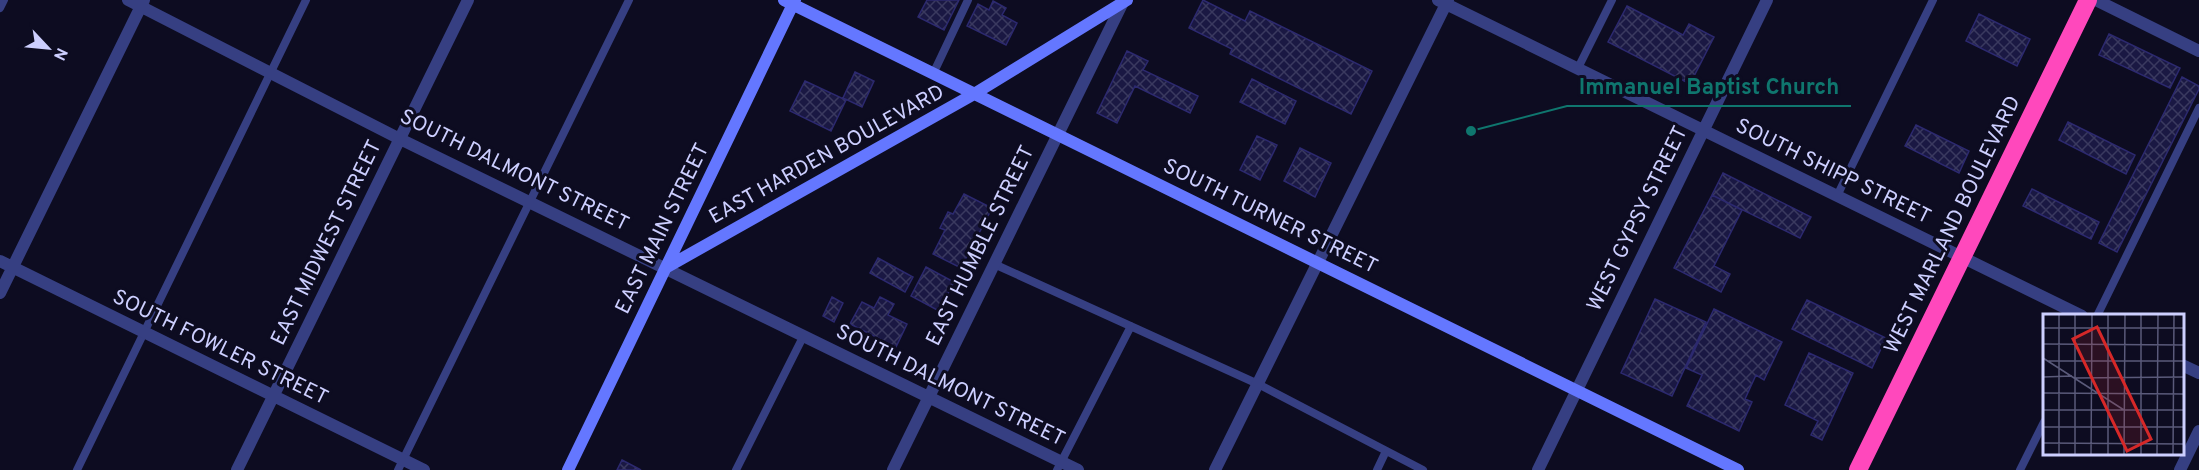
<svg xmlns="http://www.w3.org/2000/svg" width="2199" height="470" font-family="Overpass,sans-serif">
  <defs>
    <pattern id="building-cross-hatch" width="8" height="8" patternUnits="userSpaceOnUse" patternTransform="scale(1.5)"><rect width="8" height="8" fill="#1a1843"/><path d="M0 0l8 8M0 8l8-8" fill="none" stroke="#3a395f"/></pattern>
  </defs>
  <rect width="100%" height="100%" fill="#0d0c21"/>
  <path fill="url(#building-cross-hatch)" stroke="#2c296f" stroke-width="1.5" d="M927,0H959L944,30L918,17Z
    M1203,0L1245,21L1250,11L1372,71L1351,114L1230,54L1232,49L1189,28Z
    M993,1L1006,8L1002,15L1017,23L1006,45L967,26L978,4L989,10Z
    M1627,6L1683,35L1689,24L1714,37L1690,84L1608,42Z
    M1979,14L2030,39L2017,66L1966,41Z
    M2109,34L2180,68L2170,88L2099,55Z
    M1127,51L1148,61L1143,70L1198,96L1190,113L1135,86L1117,123L1097,113Z
    M855,72L874,81L862,107L843,98Z
    M2182,77L2199,86V89L2117,252L2099,243Z
    M1252,79L1296,101L1285,124L1240,102Z
    M805,81L846,100L831,131L790,111Z
    M2068,122L2135,155L2126,174L2059,140Z
    M1916,125L1969,151L1959,173L1905,146Z
    M1257,136L1277,145L1260,180L1240,170Z
    M1300,148L1331,163L1315,197L1284,181Z
    M1723,173L1811,217L1800,238L1712,195Z
    M2032,189L2099,222L2091,239L2023,206Z
    M964,194L992,208L961,268L933,254L945,230L940,228L948,212L953,214Z
    M1712,195L1742,210L1714,266L1730,274L1721,292L1674,268Z
    M878,258L913,277L905,292L870,273Z
    M926,267L954,282L939,311L911,296Z
    M832,297L843,303L834,322L823,316Z
    M880,297L894,304L888,315L907,324L896,347L850,324L862,302L874,308Z
    M1655,299L1706,322L1672,396L1621,373Z
    M1807,300L1886,338L1872,368L1792,329Z
    M1714,309L1782,342L1764,380L1756,375L1745,399L1752,402L1739,431L1687,406L1702,375L1686,368Z
    M1809,353L1853,373L1822,440L1811,435L1818,421L1785,405Z
    M622,460L641,470H617Z"/>
  <g fill="none" stroke-linecap="round" stroke-linejoin="round">
    <path stroke="#363f82" stroke-width="8" d="M0,8L4,0
      M1578,68L1612,0
      M933,74L968,0
      M1837,196L1933,0
      M994,264L1258,384L1423,470
      M2097,316L2199,108
      M77,470L306,0
      M398,470L629,0
      M736,470L804,335
      M1057,470L1131,326
      M1377,470L1386,451
      M2020,470L2044,422"/>
    <path stroke="#363f82" stroke-width="12" d="M128,0L400,139L1078,470
      M1438,0L2082,316
      M2096,0L2199,51
      M0,261L424,470
      M0,293L144,0
      M2182,365L2199,373
      M237,470L468,0
      M893,470L1124,0
      M1215,470L1448,0
      M1538,470L1767,0
      M2180,470L2199,431"/>
    <path stroke="#6477ff" stroke-width="12" d="M784,0L1738,470
      M667,267L974,94L1127,0
      M568,470L795,0"/>
    <path stroke="#ff48bc" stroke-width="18" d="M1858,470L2088,0"/>
  </g>
  <g text-anchor="middle" dominant-baseline="central" stroke-width="6" stroke-linejoin="round" paint-order="stroke">
    <g font-size="21" fill="#cdcfff" stroke="#0d0c21">
      <text transform="translate(827 155) rotate(-29)">EAST HARDEN BOULEVARD</text>
      <text transform="translate(514 171) rotate(26)">SOUTH DALMONT STREET</text>
      <text transform="translate(1833 172) rotate(26)">SOUTH SHIPP STREET</text>
      <text transform="translate(1270 217) rotate(26)">SOUTH TURNER STREET</text>
      <text transform="translate(1638 219) rotate(-64)">WEST GYPSY STREET</text>
      <text transform="translate(1953 225) rotate(-64)">WEST MARLAND BOULEVARD</text>
      <text transform="translate(663 229) rotate(-64)">EAST MAIN STREET</text>
      <text transform="translate(327 243) rotate(-64)">EAST MIDWEST STREET</text>
      <text transform="translate(981 246) rotate(-64)">EAST HUMBLE STREET</text>
      <text transform="translate(220 348) rotate(26)">SOUTH FOWLER STREET</text>
      <text transform="translate(950 386) rotate(26)">SOUTH DALMONT STREET</text>
    </g>
  </g>
  <g transform="translate(2043 314)">
    <rect width="141" height="141" fill="#0d0c21"/>
    <path fill="none" stroke="#5a5a7a" stroke-width="1.5" d="M0,14H141M0,30L141,31M0,44L81,96M5,47H141M0,63L29,62M32,64L141,63M0,79L141,80M0,96H141M0,113H141M0,129L141,130M16,141V0M32,141V0M48,141L49,0M65,141V0M81,141L82,0M98,141V0M114,141L115,0M130,141L131,0"/>
    <path fill="#d62828" fill-opacity="0.15" stroke="#d62828" stroke-width="3" d="M54,13L108,125L84,137L30,25Z"/>
    <rect width="141" height="141" fill="none" stroke="#cdcfff" stroke-width="3"/>
  </g>
  <path fill="none" stroke="#0f766e" stroke-width="2" d="M1471 131L1567 106H1851"/>
  <circle fill="#0f766e" stroke="#0d0c21" stroke-width="2" cx="1471" cy="131" r="6"/>
  <g font-size="22" text-anchor="middle" font-weight="bold" fill="#0f766e" stroke="#0d0c21" stroke-width="6" stroke-linejoin="round" paint-order="stroke">
    <text x="1709" y="94">Immanuel Baptist Church</text>
  </g>
  <g transform="translate(48 48) rotate(116)" stroke="#0d0c21" stroke-width="4.5" paint-order="stroke">
  <path d="M0-4.5L10 22L0 15L-10 22Z" fill="#cdcfff"/>
  <text y="-9" font-size="16" font-weight="bold" text-anchor="middle" fill="#cdcfff">N</text>
  </g>
</svg>
